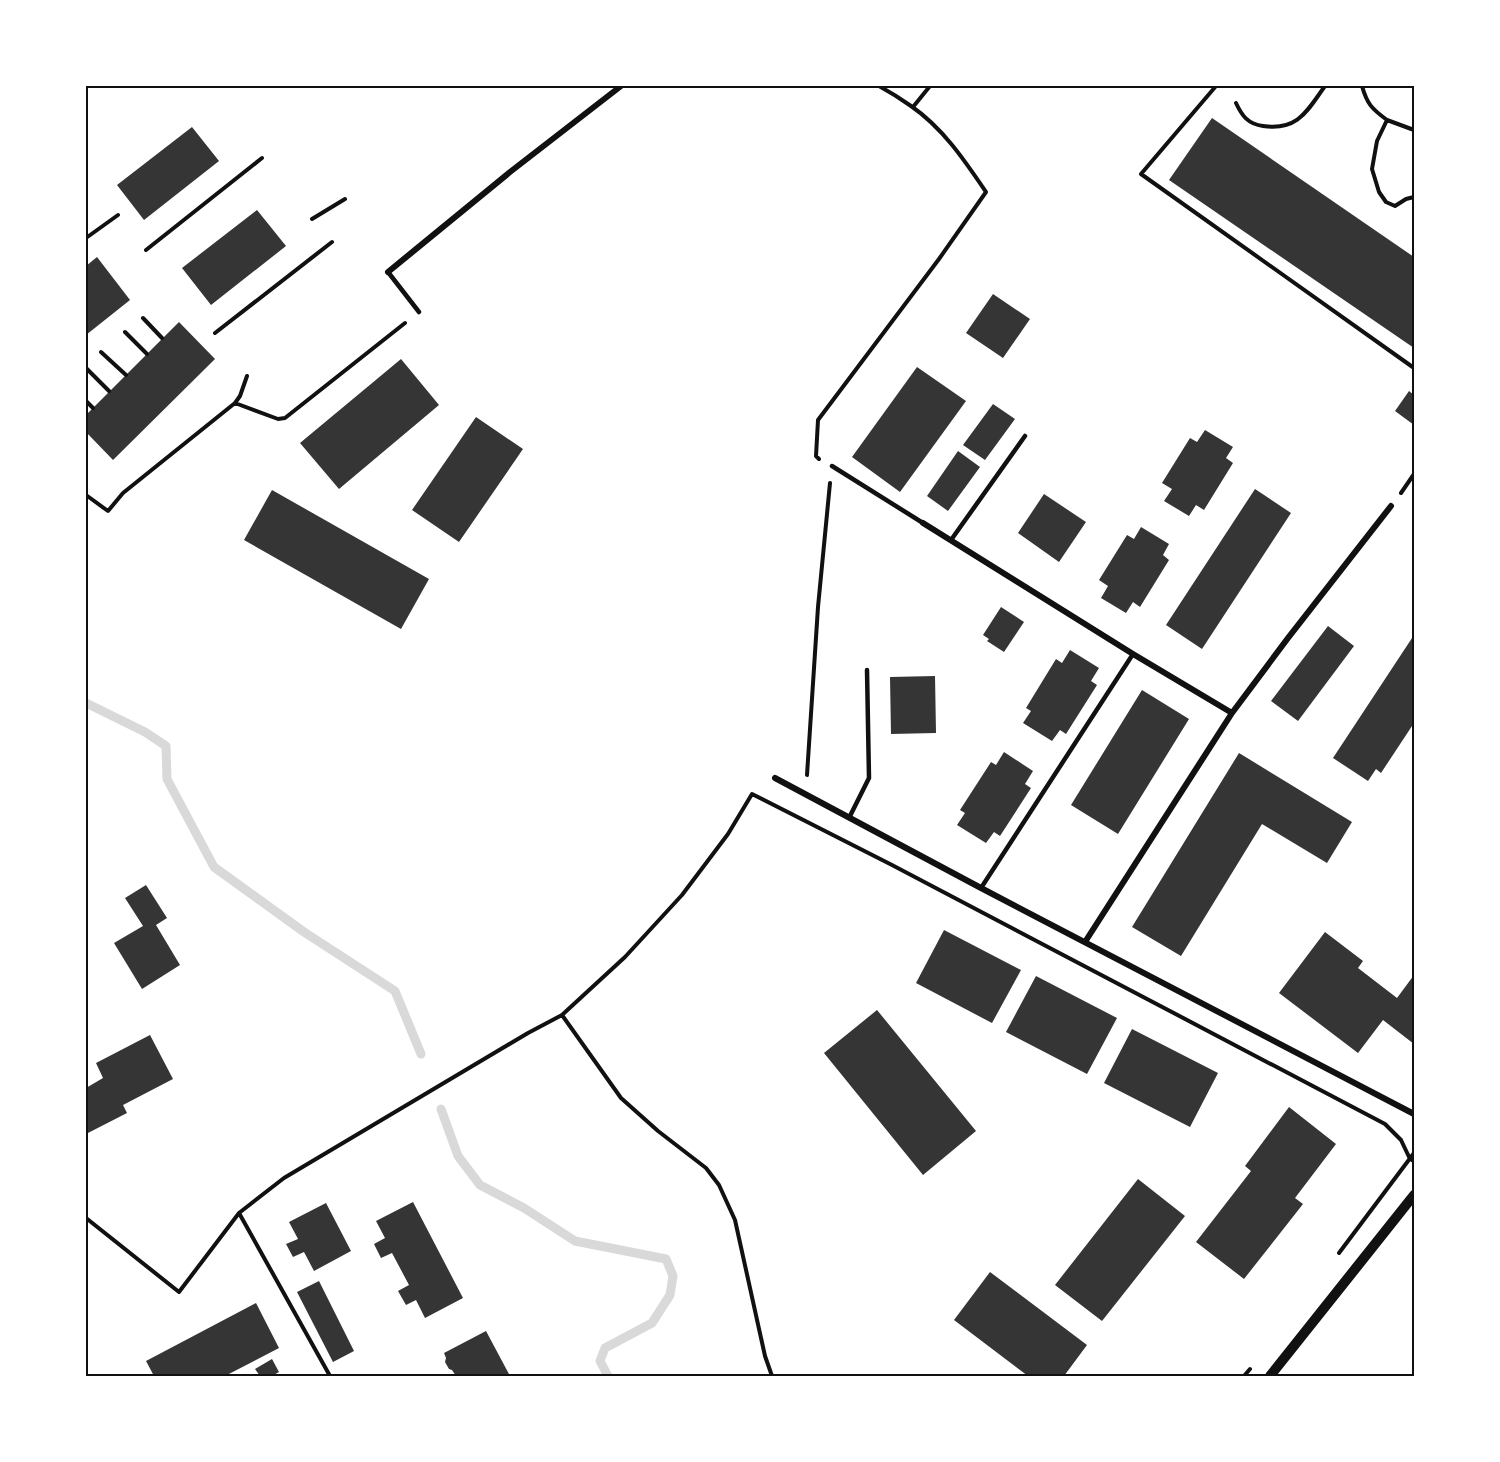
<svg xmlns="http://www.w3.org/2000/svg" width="1500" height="1462" font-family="'DM Sans',sans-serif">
  <rect width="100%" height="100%" fill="#fff"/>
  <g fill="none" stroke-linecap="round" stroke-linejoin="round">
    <path stroke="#d9d9d9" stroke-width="9" d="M86,703L145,732L166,746L167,779L214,867L304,932L395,991L421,1054
      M441,1109L458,1156L480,1185L524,1208L575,1241L666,1259L673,1276L670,1295L652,1323L605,1348L600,1361L608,1376"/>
  </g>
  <path fill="#353535" d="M1212,118L1414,257V348L1169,180Z
    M192,127L219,161L144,220L117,185Z
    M257,210L286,246L211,305L182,268Z
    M97,257L130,300L86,335V266Z
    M993,294L1030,319L1003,358L966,333Z
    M179,322L215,359L113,460L86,432V415Z
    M401,359L439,405L339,489L300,443Z
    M917,367L966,401L900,492L852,457Z
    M1409,391L1414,395V425L1395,411Z
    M993,404L1015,419L985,460L963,445Z
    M476,417L523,449L459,542L412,510Z
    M1205,430L1233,447L1226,458L1233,463L1204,510L1196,505L1189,516L1164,501L1172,489L1162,483L1190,438L1197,442Z
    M958,451L980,467L948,511L927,496Z
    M1255,489L1291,513L1202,649L1166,625Z
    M272,490L429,579L401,629L244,540Z
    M1044,494L1086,522L1059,562L1018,533Z
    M1141,527L1169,544L1163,555L1169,560L1140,607L1133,602L1126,613L1101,598L1108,586L1099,580L1127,535L1134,539Z
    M1001,607L1024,622L1004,652L987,641L989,639L983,635Z
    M1328,626L1354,646L1298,721L1271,701Z
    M1414,635V723L1381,773L1376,769L1368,781L1333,758Z
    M1070,650L1099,668L1091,681L1097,685L1066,734L1060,730L1052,741L1023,723L1031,711L1026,708L1056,659L1062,663Z
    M935,676L936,733L891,734L890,677Z
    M1142,690L1189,719L1118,834L1071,805Z
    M1004,752L1033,771L1025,784L1031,788L1000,836L994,832L986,843L957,825L965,813L960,810L991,762L996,765Z
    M1239,753L1352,822L1327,863L1262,824L1181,956L1132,927Z
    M146,885L167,918L156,925L180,965L142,989L114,943L143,926L125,898Z
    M944,930L1021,970L992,1023L916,983Z
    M1325,932L1363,961L1358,968L1397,998L1414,975V1044L1383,1020L1358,1053L1279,993Z
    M1036,976L1117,1018L1087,1074L1006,1032Z
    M877,1010L976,1131L923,1175L824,1053Z
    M1132,1029L1218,1073L1190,1127L1104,1083Z
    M150,1035L173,1079L123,1105L127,1113L86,1134V1088L103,1078L96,1063Z
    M1289,1107L1336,1144L1295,1198L1303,1204L1244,1279L1196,1242L1251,1171L1245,1166Z
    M1138,1179L1185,1216L1102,1321L1055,1285Z
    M413,1202L463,1298L425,1318L416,1300L406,1305L398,1291L409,1285L392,1253L381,1258L374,1244L385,1238L376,1221Z
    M326,1203L351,1251L314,1271L304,1252L293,1257L286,1244L298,1239L289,1222Z
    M990,1272L1087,1345L1064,1376H1028L954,1320Z
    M319,1281L354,1351L333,1362L297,1292Z
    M256,1303L279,1348L225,1376H154L146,1361Z
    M486,1331L510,1376H456L452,1370L449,1369L445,1362L446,1358L444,1353Z
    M272,1359L279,1372L272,1376H260L255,1369Z"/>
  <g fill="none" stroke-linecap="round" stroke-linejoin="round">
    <path stroke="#111" stroke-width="4" d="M1216,86L1141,174L1414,368
      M1362,86C1367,104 1372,109 1387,120L1377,141L1372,169L1379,192L1386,202L1395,206L1406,199L1414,197
      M1236,103C1242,116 1248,124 1263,126C1298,131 1307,111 1325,86
      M913,107L930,86
      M1387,120L1414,130
      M312,219L345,199
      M86,238L118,215
      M146,250L262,158
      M143,318L162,338
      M125,332L147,354
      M215,333L332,242
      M101,352L126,375
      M86,368L109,391
      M86,401L93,408
      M235,403L240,396L247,376
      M819,459L816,456L818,420L939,259L986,192C965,161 943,128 911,106C901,99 890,92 879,86
      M1401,493L1414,474
      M86,495L108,511L123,493L235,403L278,419L285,418L405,323
      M807,775L818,607L830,483
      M562,1015L621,1098L658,1131L706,1168L719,1185L735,1220L765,1356L772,1376
      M239,1213L330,1376
      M86,1218L179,1292L239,1213L284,1178L528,1033L562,1015L625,957L682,895L728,834L752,794L892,865L1385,1124L1401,1140L1410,1159L1414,1161
      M1339,1253L1414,1153
      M1244,1376L1250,1369"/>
    <path stroke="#111" stroke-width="4.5" d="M388,272L419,312
      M832,466L923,523
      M951,540L1025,436
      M849,818L869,778L867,670
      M981,888L1133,654"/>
    <path stroke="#111" stroke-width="6" d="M388,272L510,172L621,86
      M923,523L1133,654L1232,713
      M775,778L981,888L1414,1114
      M1085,942L1232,713L1288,638L1391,506"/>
    <path stroke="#111" stroke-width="10" d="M1270,1376L1414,1195"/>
  </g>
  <rect width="1500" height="1462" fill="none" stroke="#ffffff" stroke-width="174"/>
  <rect x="87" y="87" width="1326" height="1288" fill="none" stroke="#111" stroke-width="2"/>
</svg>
